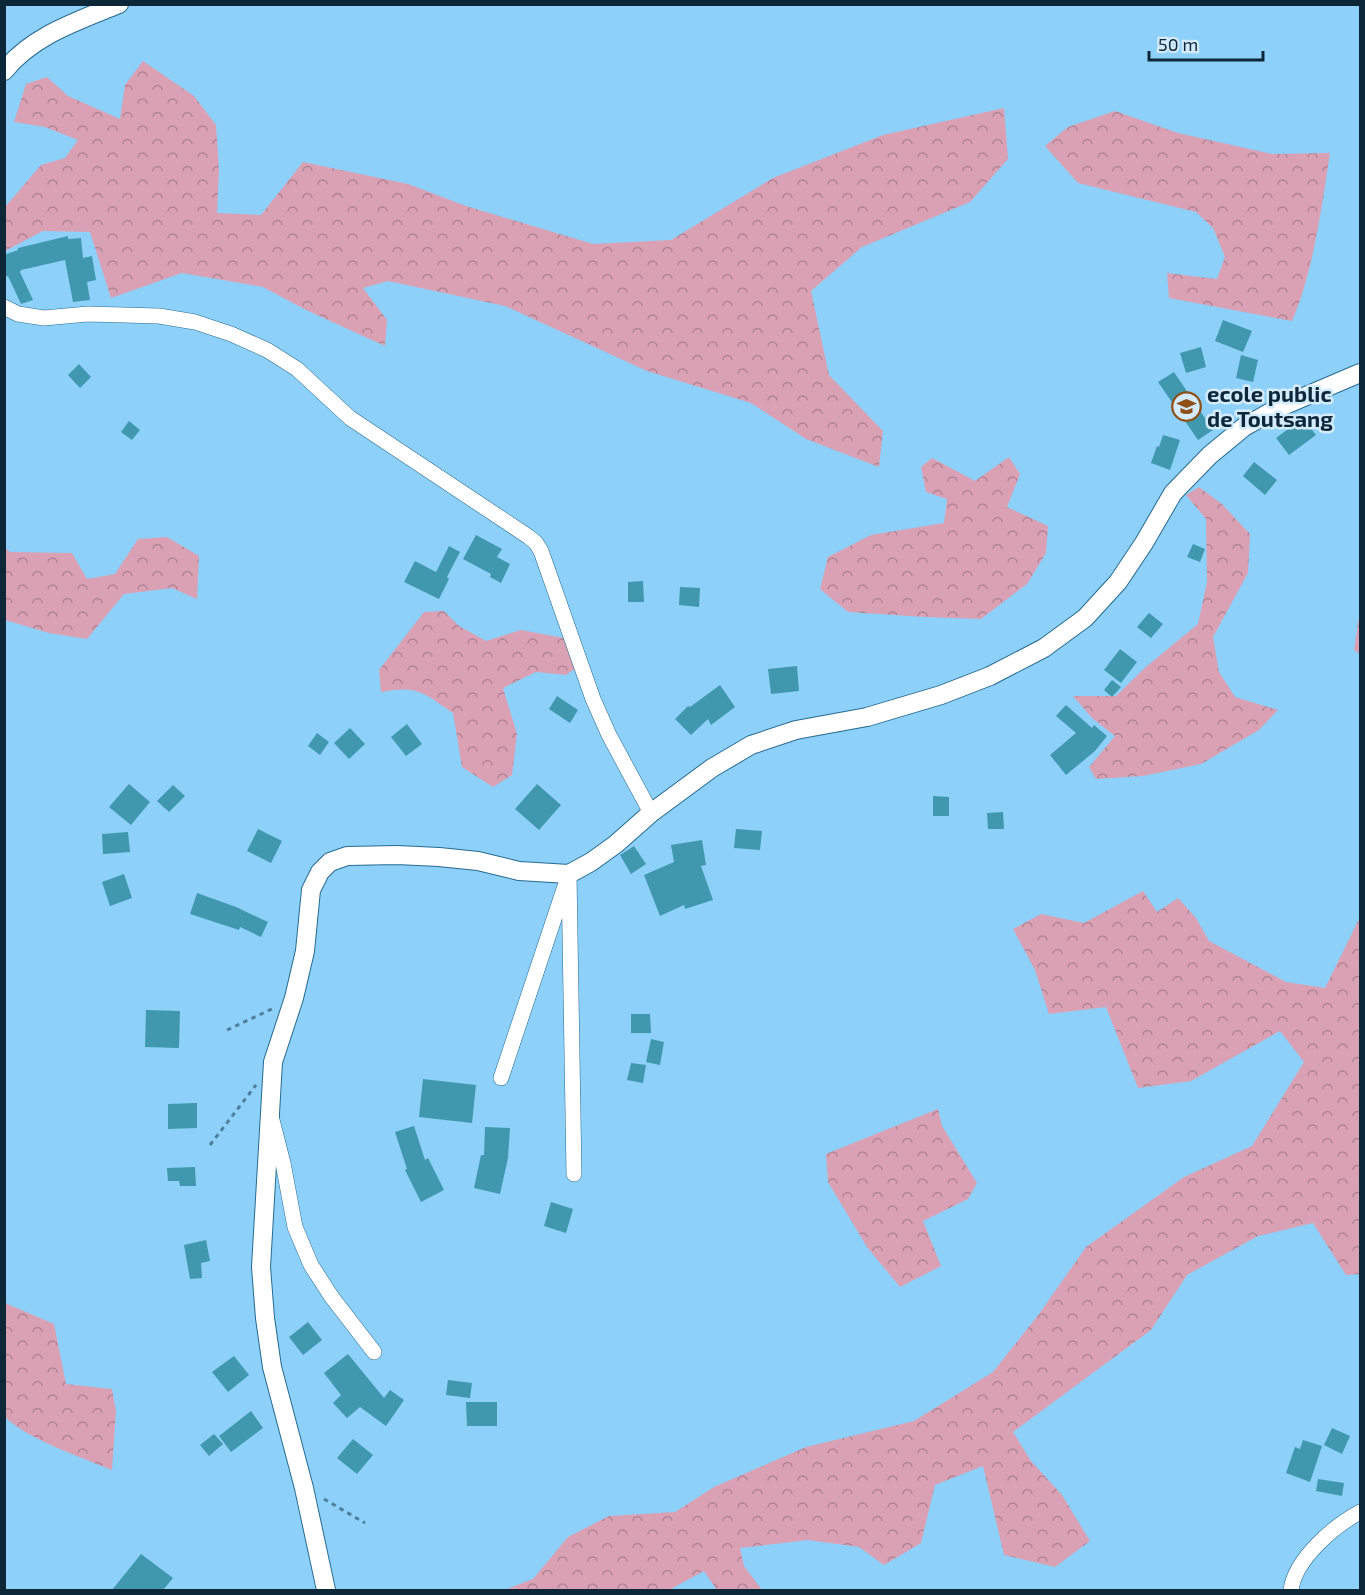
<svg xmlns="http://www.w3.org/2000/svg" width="1365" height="1595" font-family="'Exo 2',sans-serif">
  <defs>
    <pattern id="forest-crowns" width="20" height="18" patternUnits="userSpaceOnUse" patternTransform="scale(1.5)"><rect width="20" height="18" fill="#daa1b4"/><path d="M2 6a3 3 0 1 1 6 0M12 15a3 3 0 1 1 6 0" fill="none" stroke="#af8393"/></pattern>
  </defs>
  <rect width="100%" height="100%" fill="#8dd0fa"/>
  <path fill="url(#forest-crowns)" d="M143,61L194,96L216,125L219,169L217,213L261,215L303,162L408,184L466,206L593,244L671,240L773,178L883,135L1004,108L1008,159L970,202L862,247L811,291L829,375L883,431L879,467L806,439L751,403L647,371L505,306L388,281L363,288L387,320L385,346L306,310L263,287L182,273L111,298L90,232L43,231L5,251V207L41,165L65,158L78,140L45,127L14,122L26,84L47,77L68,96L120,119L125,85Z
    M1115,111L1178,133L1272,154L1330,153C1322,206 1313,273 1292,321L1169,298L1167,273L1217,279L1225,257L1213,228L1196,212L1078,183L1045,146L1068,127Z
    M1009,457L1020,474L1007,507L1048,526L1046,553L1027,584L981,619L925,617L848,612L820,589L828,557L871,535L944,523L947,499L926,492L921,467L932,458L975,481Z
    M1199,487L1222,504L1250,534L1248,573L1213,637L1219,672L1235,697L1278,710L1259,730L1201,764L1143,776L1096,779L1089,767L1115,736L1092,718L1073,696H1116L1147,666L1198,624L1207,582L1206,519L1186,495Z
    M167,537L199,556L197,599L172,588L124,594L87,639L49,633L5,620V548L10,552L72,553L87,579L115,574L138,539Z
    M444,611L459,626L486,641L521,630L564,638L579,666L566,675L536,672L503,688L517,734L512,775L493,787L462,767L453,713C423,693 419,685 381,692L379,670L424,612Z
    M1359,617H1360V654L1354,650Z
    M1143,891L1157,912L1178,898L1196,918L1209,941L1286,982L1325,988L1360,917V1274L1346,1275L1313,1223L1258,1236L1187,1275L1151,1330L1013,1432L1031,1461L1062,1495L1090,1541L1055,1567L1004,1555L983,1466L935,1485L921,1543L884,1565L859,1547L808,1540L740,1548L744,1566L762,1590H717L704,1571L669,1590H505L533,1579L568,1537L609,1516L675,1512L714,1487L806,1447L914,1421L993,1372L1039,1314L1086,1247L1184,1177L1252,1146L1304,1062L1280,1031L1191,1081L1138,1088L1106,1007L1049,1014L1035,970L1013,929L1041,914L1084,923Z
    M938,1109L942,1126L977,1183L968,1199L923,1221L941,1266L900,1287L867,1247L828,1182L826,1154Z
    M5,1303L54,1324L66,1384L112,1389L116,1411L112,1470C81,1457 27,1439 5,1417Z"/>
  <path fill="#4098ae" d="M68,236V239L81,238L83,258L92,256L96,280L87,282L90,300L73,302L65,260L21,270L20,272L33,300L21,304L8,276L4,277V255L18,250V248Z
    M1223,320L1252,331L1243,352L1215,341Z
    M1201,347L1206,367L1186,373L1180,353Z
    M1241,355L1258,360L1253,382L1236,378Z
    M79,364L91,377L80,388L68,375Z
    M1174,372L1213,430L1198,440L1158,382Z
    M1303,418L1316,435L1289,455L1276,438Z
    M129,421L140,430L132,440L121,432Z
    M1163,435L1180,440L1170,470L1151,463L1157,446L1159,447Z
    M1254,462L1277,480L1265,495L1243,476Z
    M476,535L502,549L497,557L510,564L501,583L490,577L491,574L463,559Z
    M1193,544L1205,549L1200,562L1187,557Z
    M449,546L460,552L447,577L449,579L439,599L404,582L415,561L436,572Z
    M643,581L644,602H628V582Z
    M680,587L700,588L699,607L679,605Z
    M1149,613L1163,624L1151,638L1137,627Z
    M1120,649L1137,662L1121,683L1104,670Z
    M797,666L799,691L771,694L768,669Z
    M1112,680L1121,687L1112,697L1104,690Z
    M720,685L735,707L711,725L708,719L691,735L675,719L688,706L690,707Z
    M557,696L578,710L570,723L549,709Z
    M1066,705L1092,728L1094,725L1107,736L1095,751L1066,775L1050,755L1076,733L1056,716Z
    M407,724L422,744L406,756L391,737Z
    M350,728L365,744L349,759L334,743Z
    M317,733L329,742L320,755L308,746Z
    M129,784L150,802L131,825L109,807Z
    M537,784L561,805L539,830L515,809Z
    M173,785L185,796L169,812L157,801Z
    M933,796L949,797V816H933Z
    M1003,812L1004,829H988L987,813Z
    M258,829L282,841L271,863L247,851Z
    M736,829L762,831L760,850L734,848Z
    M128,832L130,852L103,854L102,834Z
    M702,840L706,865L701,866L713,900L685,909L684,905L660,916L644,875L674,862L671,845Z
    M634,846L646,864L631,874L620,855Z
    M124,874L132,898L110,906L102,882Z
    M197,893L236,907L268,922L261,937L240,927L239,930L190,914Z
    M146,1010L180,1011L179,1048L145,1047Z
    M631,1014H650L651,1033H631Z
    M651,1039L664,1042L660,1065L646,1062Z
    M631,1063L646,1065L643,1083L627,1080Z
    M423,1079L476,1085L472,1123L419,1117Z
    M197,1103V1128L168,1129V1104Z
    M414,1126L425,1160L428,1158L444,1190L421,1202L405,1170L407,1169L395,1132Z
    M485,1127L510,1128L508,1158L500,1194L474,1188L481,1155H484Z
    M195,1167L196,1186H180L179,1181H168L167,1168Z
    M551,1202L573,1209L566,1233L544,1226Z
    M206,1240L210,1261L201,1263L202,1278L190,1279L184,1245Z
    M308,1322L322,1340L303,1355L289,1337Z
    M348,1354L384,1398L390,1390L404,1400L386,1426L360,1407L347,1418L333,1403L341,1395L324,1373Z
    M234,1356L249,1375L228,1392L212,1372Z
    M448,1380L472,1383L470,1398L446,1395Z
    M466,1402H497V1426H467Z
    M251,1411L263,1428L231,1452L219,1436Z
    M1332,1428L1350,1436L1342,1454L1324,1445Z
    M214,1434L223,1444L209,1456L200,1445Z
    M353,1439L373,1455L357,1474L337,1458Z
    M1303,1440L1322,1446L1310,1482L1286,1473L1295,1447L1300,1449Z
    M1318,1479L1344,1483L1342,1496L1316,1491Z
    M141,1554L173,1578L163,1590H112Z"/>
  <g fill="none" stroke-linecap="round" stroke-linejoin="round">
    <defs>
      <path id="minor" d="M4,307L18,314L44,318L88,314L159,316L195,322L231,334L267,350L297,369L350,418L529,537L536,543L541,551L593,699L609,735L651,813
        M501,1078L569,874L574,1174
        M272,1120L283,1163L295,1227L311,1265L331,1296L374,1352
        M1291,1590C1295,1559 1334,1526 1360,1512"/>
      <path id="tertiary" d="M4,71C33,35 78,21 119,4
        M326,1590L304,1488L272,1367L265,1318L261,1267L273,1062L294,998L305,951L311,890L320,872L330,862L347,856L397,855L439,857L478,861L519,871L569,874L591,862L616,844L651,813L712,768L751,745L796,730L867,717L941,695L990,676L1044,648L1085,618L1118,582L1144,543L1173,493L1210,455L1244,427L1278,408L1360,373"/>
    </defs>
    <use href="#minor" stroke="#266a8f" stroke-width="16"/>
    <use href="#tertiary" stroke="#266a8f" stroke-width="20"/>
    <path stroke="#4e7f9c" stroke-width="3" stroke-dasharray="4.5 4.5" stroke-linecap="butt" d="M227,1030L274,1008
      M210,1145L256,1085
      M324,1499L365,1523"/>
    <use href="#minor" stroke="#fff" stroke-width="15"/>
    <use href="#tertiary" stroke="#fff" stroke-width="18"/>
  </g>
  <defs>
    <symbol id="school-ring" viewBox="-11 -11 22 22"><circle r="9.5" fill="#d2ebfd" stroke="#8f5017" stroke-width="1.5"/><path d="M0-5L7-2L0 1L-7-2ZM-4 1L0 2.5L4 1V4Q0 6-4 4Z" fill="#8f5017"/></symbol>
  </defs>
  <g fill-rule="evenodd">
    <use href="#school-ring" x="1170" y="390" width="33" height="33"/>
  </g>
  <g text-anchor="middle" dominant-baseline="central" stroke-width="5" stroke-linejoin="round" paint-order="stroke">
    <g font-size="22" font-weight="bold" fill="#0c2838" stroke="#d2ebfd" text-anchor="start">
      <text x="1207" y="393">ecole public<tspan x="1207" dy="25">de Toutsang</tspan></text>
    </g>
  </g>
  <rect width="1365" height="1595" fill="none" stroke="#0c2838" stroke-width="12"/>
  <path d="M1149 51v9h114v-9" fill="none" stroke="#0c2838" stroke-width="3"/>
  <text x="1158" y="51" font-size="18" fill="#0c2838" stroke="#d2ebfd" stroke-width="4.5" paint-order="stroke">50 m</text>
</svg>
